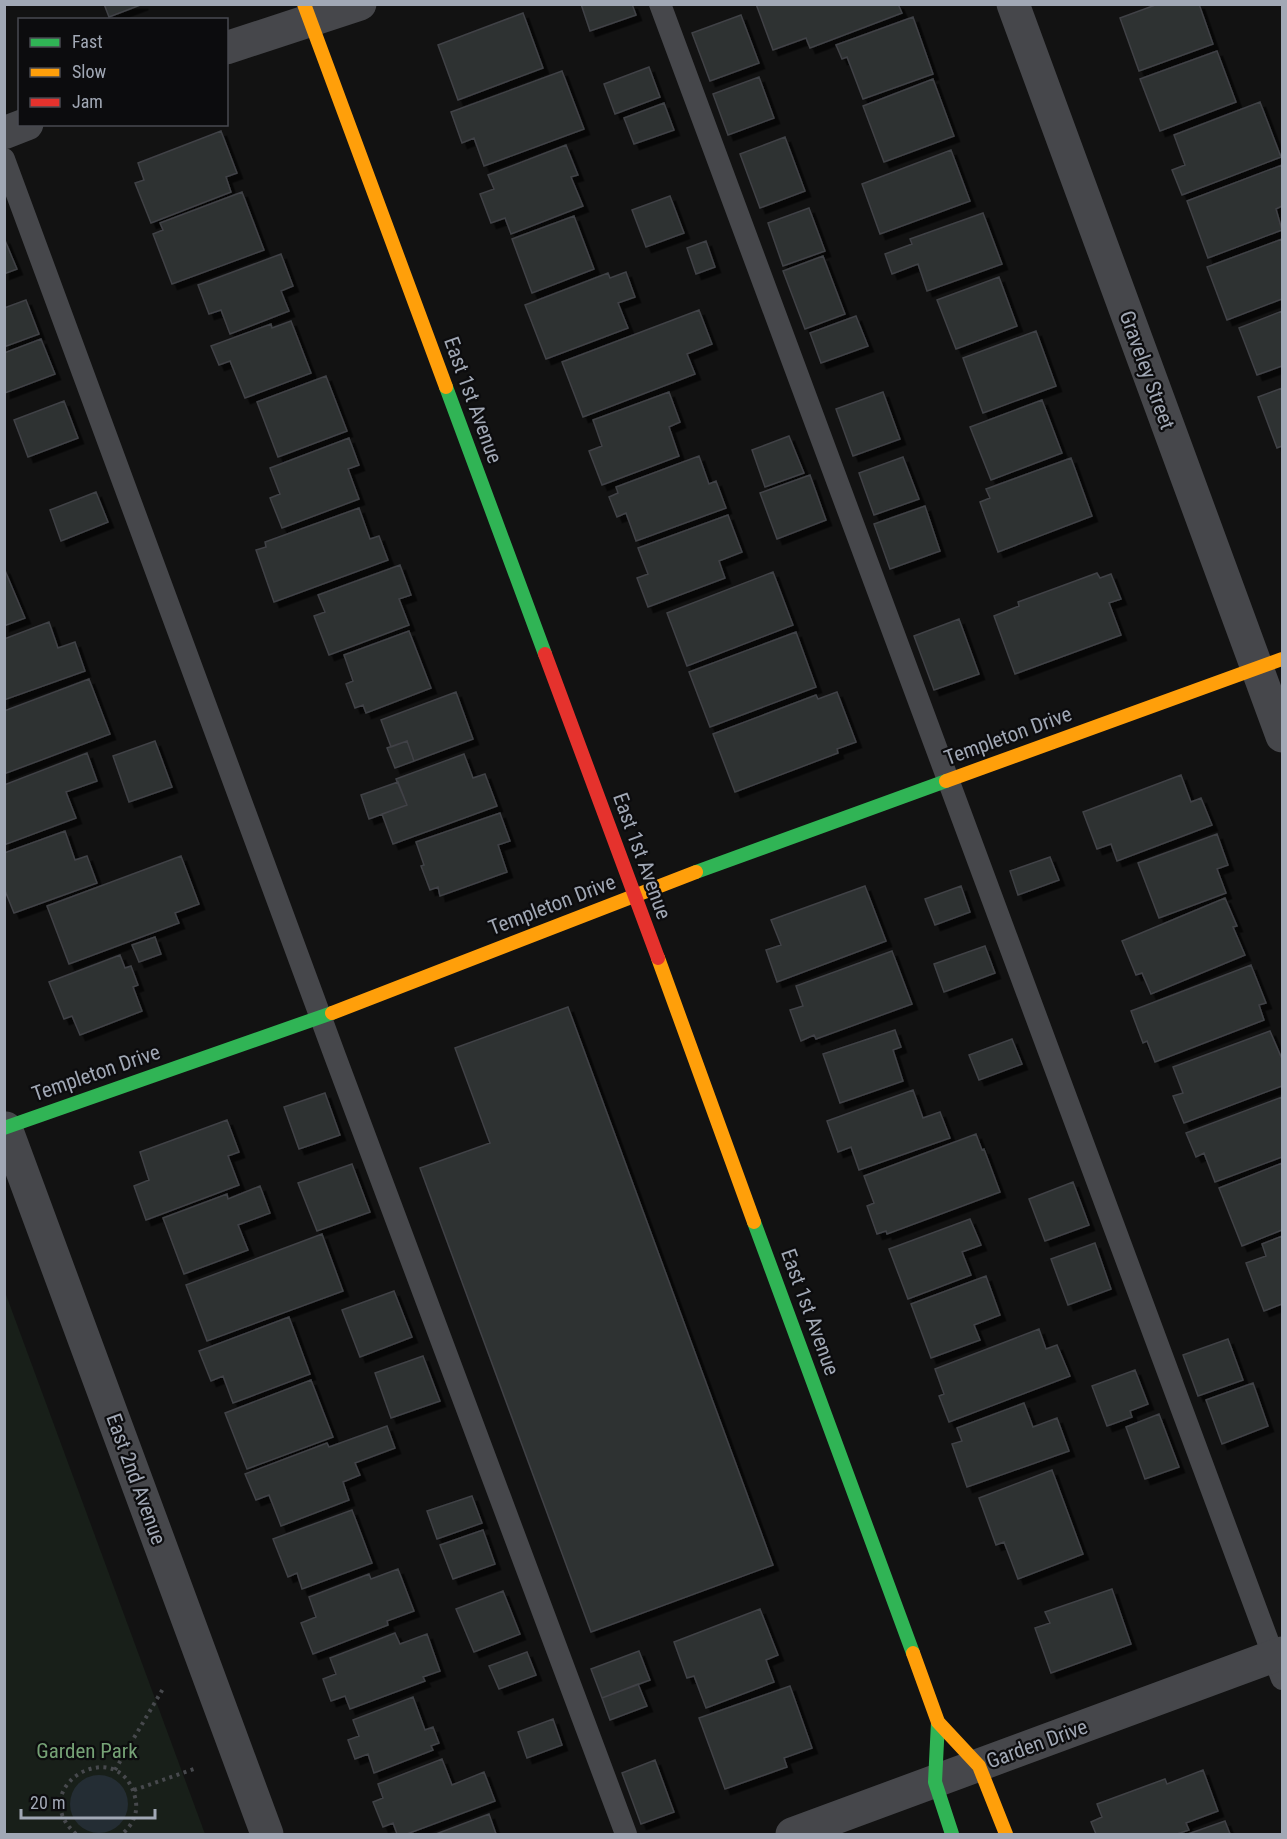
<svg xmlns="http://www.w3.org/2000/svg" width="1287" height="1839" font-family="'Roboto Condensed',sans-serif">
  <defs>
    <filter id="shadow"><feDropShadow dx="5.5" dy="5.5" stdDeviation="0" flood-color="#0009"/></filter>
  </defs>
  <rect width="100%" height="100%" fill="#121212"/>
  <path fill="#181f19" d="M5,1292L205,1834H4Z"/>
  <path fill="#242d34" d="M70 1804a29 29 0 1 1 58 0a29 29 0 1 1-58 0Z"/>
  <path fill="#2f3032" stroke="#404246" stroke-width="1.5" filter="url(#shadow)" d="M104,4H143L109,17Z
    M581,4H632L636,15L590,31Z
    M756,4H898L902,13L810,48L806,38L773,50Z
    M1158,4H1199L1213,44L1139,71L1120,18Z
    M523,13L543,68L458,100L438,45Z
    M741,15L759,63L710,81L692,33Z
    M913,17L933,74L863,99L847,57L842,59L836,45Z
    M1217,51L1236,102L1160,131L1140,79Z
    M649,67L660,97L615,114L604,84Z
    M562,71L584,129L484,166L474,138L462,143L451,112Z
    M759,77L774,118L728,135L713,94Z
    M933,79L954,136L884,162L863,106Z
    M1260,102L1281,157L1182,195L1172,170L1185,165L1174,135Z
    M664,103L674,130L634,144L624,118Z
    M221,131L237,173L226,177L231,192L151,223L135,183L144,180L138,163Z
    M785,137L805,191L760,208L740,154Z
    M566,145L578,175L571,177L583,206L511,234L505,218L491,223L480,194L494,189L488,175Z
    M951,150L970,201L880,234L862,184Z
    M1282,165V206L1276,209L1282,230L1208,258L1187,201Z
    M242,192L264,250L172,284L153,234L163,230L160,223Z
    M670,196L684,233L646,247L632,210Z
    M809,208L825,251L783,266L768,223Z
    M983,213L1002,264L927,291L918,264L892,274L885,254L912,244L910,239Z
    M574,216L594,269L532,293L512,239Z
    M4,238L17,269L4,274Z
    M1282,239V299L1227,320L1207,267Z
    M706,241L715,267L696,274L687,248Z
    M281,254L293,286L281,291L289,311L230,334L221,310L209,314L198,285Z
    M823,256L845,314L805,329L783,271Z
    M626,272L635,297L618,303L628,328L546,359L525,305L608,273L610,278Z
    M999,277L1017,326L956,349L937,300Z
    M26,300L39,334L4,347V308Z
    M699,310L712,344L687,354L695,374L583,417L562,362Z
    M1282,311V366L1257,375L1239,328Z
    M856,316L868,346L821,363L810,333Z
    M291,321L311,373L245,398L230,361L219,365L211,346L271,324L272,328Z
    M1036,331L1056,386L983,413L963,358Z
    M41,339L55,374L5,393L4,353Z
    M326,376L347,431L278,457L257,402Z
    M1282,388V446L1277,448L1258,397Z
    M669,392L680,422L669,427L679,456L602,485L589,451L602,446L593,420Z
    M883,392L900,439L853,456L836,409Z
    M1042,400L1062,453L991,480L970,427Z
    M64,401L78,438L28,457L14,420Z
    M789,436L804,473L765,487L752,450Z
    M349,438L359,465L348,469L359,499L282,528L270,498L280,494L270,468Z
    M699,456L709,484L716,481L726,508L636,541L626,513L617,517L609,497L618,493L616,487Z
    M903,457L919,499L874,515L859,473Z
    M1071,458L1092,516L998,552L980,502L990,498L986,489Z
    M810,475L826,520L777,539L760,493Z
    M96,492L108,522L61,541L50,510Z
    M925,506L940,551L890,569L874,524Z
    M359,508L370,539L379,536L388,560L274,602L256,550L266,547L265,542Z
    M728,515L742,552L719,561L725,578L648,607L637,578L648,574L638,548Z
    M400,565L411,595L399,599L409,625L329,655L314,616L325,612L318,595Z
    M4,568L25,618L4,626Z
    M773,572L793,625L687,666L667,613Z
    M1097,573L1100,578L1111,574L1121,599L1109,603L1121,635L1015,674L994,616L1019,606L1018,602Z
    M959,619L979,674L934,690L914,636Z
    M49,622L58,648L75,642L85,671L4,700V639Z
    M409,631L431,688L366,713L363,705L355,708L346,684L353,681L344,655Z
    M796,632L816,687L710,727L689,672Z
    M89,679L110,734L4,774V711Z
    M456,692L473,739L414,761L407,741L391,747L381,720Z
    M837,692L856,742L837,749L838,753L735,792L713,734L816,695L818,699Z
    M155,741L172,787L129,802L113,756Z
    M407,741L414,761L395,768L387,748Z
    M87,753L97,781L66,792L76,818L4,845V785Z
    M464,754L473,778L485,774L497,806L393,844L382,814L407,805L396,779Z
    M1181,775L1191,802L1201,798L1212,825L1117,861L1111,844L1097,849L1083,812Z
    M398,782L407,805L369,819L361,795Z
    M500,813L510,841L498,845L507,872L440,896L438,887L430,890L421,866L424,865L416,842Z
    M65,831L75,860L87,856L97,883L14,913L4,888V853Z
    M1217,834L1228,865L1217,869L1226,893L1159,918L1138,863Z
    M181,856L199,904L175,913L179,923L69,964L47,906Z
    M1050,857L1059,880L1018,895L1010,871Z
    M865,886L886,941L777,982L766,950L781,945L771,920Z
    M961,886L970,912L935,925L925,899Z
    M1225,898L1237,926L1233,927L1245,955L1151,994L1142,973L1136,975L1122,941Z
    M155,937L161,954L139,962L132,945Z
    M985,946L995,973L944,992L934,964Z
    M892,951L912,1004L816,1039L814,1035L801,1041L790,1010L803,1006L796,986Z
    M120,955L125,968L131,966L138,985L133,987L142,1011L80,1035L72,1016L64,1019L49,982Z
    M1251,965L1266,1003L1259,1005L1264,1020L1155,1062L1147,1041L1143,1043L1131,1011Z
    M568,1007L773,1565L591,1632L420,1168L490,1143L455,1048Z
    M895,1030L901,1047L893,1050L903,1081L840,1103L823,1054Z
    M1270,1031L1282,1059V1086L1184,1123L1173,1096L1183,1093L1173,1067Z
    M1012,1039L1022,1064L979,1080L969,1055Z
    M913,1090L923,1118L940,1112L950,1138L859,1170L851,1147L838,1152L827,1121Z
    M325,1093L340,1135L299,1149L284,1107Z
    M1282,1097V1157L1215,1182L1204,1153L1196,1157L1186,1133Z
    M227,1120L239,1152L228,1156L239,1185L146,1220L134,1186L149,1180L140,1152Z
    M976,1134L982,1150L984,1149L1000,1192L887,1234L886,1231L877,1234L867,1206L874,1203L864,1176Z
    M1282,1163V1230L1242,1246L1219,1188Z
    M352,1164L370,1212L317,1231L298,1183Z
    M1073,1182L1089,1225L1045,1241L1029,1199Z
    M260,1186L270,1213L238,1225L248,1250L184,1274L163,1218L227,1194L228,1199Z
    M970,1219L981,1245L962,1252L971,1275L908,1299L889,1249Z
    M322,1234L343,1291L207,1341L186,1285Z
    M1282,1236V1304L1264,1311L1246,1263L1266,1256L1262,1244Z
    M1095,1243L1111,1289L1068,1305L1051,1259Z
    M986,1276L1000,1315L974,1325L980,1340L931,1358L911,1304Z
    M394,1291L412,1337L360,1357L342,1310Z
    M289,1317L310,1374L233,1403L223,1376L211,1381L199,1351Z
    M1039,1329L1046,1349L1057,1345L1070,1376L949,1422L939,1396L944,1394L935,1369Z
    M1228,1339L1243,1380L1198,1396L1183,1355Z
    M423,1356L440,1401L391,1418L375,1373Z
    M1135,1370L1148,1404L1130,1411L1132,1417L1107,1426L1092,1386Z
    M311,1380L333,1437L247,1469L225,1413Z
    M1253,1383L1268,1426L1222,1444L1206,1400Z
    M1024,1403L1033,1427L1057,1418L1069,1451L967,1487L952,1444L962,1441L957,1428Z
    M1159,1414L1179,1467L1145,1479L1126,1427Z
    M387,1426L395,1448L355,1463L360,1475L343,1482L349,1500L281,1526L269,1495L256,1500L245,1474L327,1443L329,1447Z
    M1052,1470L1083,1554L1018,1579L1004,1542L996,1545L979,1498Z
    M472,1496L482,1523L437,1539L427,1511Z
    M352,1510L372,1563L302,1589L297,1573L288,1577L273,1539Z
    M483,1530L495,1564L453,1579L440,1545Z
    M398,1569L414,1611L387,1621L388,1625L313,1654L301,1623L316,1617L309,1597L369,1574L371,1579Z
    M1112,1589L1131,1644L1051,1673L1035,1628L1050,1623L1045,1612Z
    M503,1591L520,1634L474,1652L456,1609Z
    M760,1609L778,1655L766,1660L774,1682L706,1708L694,1676L687,1678L674,1642Z
    M395,1633L400,1644L427,1634L440,1671L423,1677L425,1681L350,1709L345,1696L331,1701L323,1679L336,1674L330,1658Z
    M639,1651L650,1680L602,1698L591,1669Z
    M527,1652L536,1675L499,1689L489,1666Z
    M638,1684L647,1706L610,1720L602,1698Z
    M790,1686L812,1748L784,1758L787,1767L725,1789L699,1718Z
    M413,1697L425,1730L433,1727L439,1743L431,1746L433,1750L374,1773L368,1754L355,1759L348,1740L359,1736L353,1720Z
    M553,1719L562,1745L527,1758L518,1732Z
    M442,1759L452,1785L484,1772L495,1801L407,1834H397L393,1823L383,1827L373,1802L383,1798L378,1784Z
    M655,1760L674,1812L641,1824L622,1773Z
    M1203,1770L1218,1811L1186,1823L1189,1830L1177,1834H1096L1091,1822L1102,1817L1097,1804L1165,1779L1167,1784Z
    M489,1814L496,1834H436Z
    M1225,1821L1230,1834H1188Z"/>
  <g fill="none" stroke-linecap="round" stroke-linejoin="round">
    <path stroke="#47494d" stroke-width="4" stroke-dasharray="3 4.5" stroke-linecap="butt" d="M115,1770L164,1687
      M134,1790L194,1769
      M76,1834C23,1787 119,1732 135,1797C139,1812 133,1825 122,1834"/>
    <path stroke="#46474b" stroke-width="22" d="M660,4L1282,1679
      M4,159L335,1056L626,1834"/>
    <path stroke="#46474b" stroke-width="33" d="M1013,4L1282,736
      M226,48L360,4
      M4,133L27,124
      M6,1128L267,1834
      M792,1834L1282,1653"/>
    <path stroke="#30b455" stroke-width="14" d="M446,387L545,654
      M696,872L946,781
      M4,1128L332,1013
      M754,1222L913,1653
      M938,1722L935,1782L952,1834"/>
    <path stroke="#ff9f0a" stroke-width="14" d="M304,4L446,387
      M946,781L1282,659
      M658,958L754,1222
      M332,1013L696,872
      M913,1653L938,1722L979,1766L1006,1834"/>
    <path stroke="#e5322d" stroke-width="14" d="M545,654L658,958"/>
  </g>
  <g text-anchor="middle" dominant-baseline="central" stroke-width="4.5" stroke-linejoin="round" paint-order="stroke">
    <g font-size="21" fill="#a1a8b5" stroke="#0c0c0e">
      <text transform="translate(1147 370) rotate(70)">Graveley Street</text>
      <text transform="translate(473 400) rotate(70)">East 1st Avenue</text>
      <text transform="translate(1008 736) rotate(-20)">Templeton Drive</text>
      <text transform="translate(642 856) rotate(70)">East 1st Avenue</text>
      <text transform="translate(552 905) rotate(-21)">Templeton Drive</text>
      <text transform="translate(96 1073) rotate(-19)">Templeton Drive</text>
      <text transform="translate(810 1312) rotate(70)">East 1st Avenue</text>
      <text transform="translate(136 1479) rotate(70)">East 2nd Avenue</text>
      <text transform="translate(1037 1744) rotate(-20)">Garden Drive</text>
    </g>
    <g font-size="21" fill="#76a276" stroke="#0c0c0e">
      <text x="87" y="1751">Garden Park</text>
    </g>
  </g>
  <rect width="1287" height="1839" fill="none" stroke="#a1a8b5" stroke-width="12"/>
  <rect x="18" y="18" width="210" height="108" fill="#0c0c0e" stroke="#484a51" stroke-width="1.5"/>
  <rect x="30" y="38" width="30" height="9" fill="#30b455" stroke="#484a51" stroke-width="1.5"/>
  <text x="72" y="48" font-size="18" fill="#a1a8b5">Fast</text>
  <rect x="30" y="68" width="30" height="9" fill="#ff9f0a" stroke="#484a51" stroke-width="1.5"/>
  <text x="72" y="78" font-size="18" fill="#a1a8b5">Slow</text>
  <rect x="30" y="98" width="30" height="9" fill="#e5322d" stroke="#484a51" stroke-width="1.5"/>
  <text x="72" y="108" font-size="18" fill="#a1a8b5">Jam</text>
  <path d="M21 1809v9h134v-9" fill="none" stroke="#a1a8b5" stroke-width="3"/>
  <text x="30" y="1809" font-size="18" fill="#a1a8b5" stroke="#0c0c0e" stroke-width="4.5" paint-order="stroke">20 m</text>
</svg>
